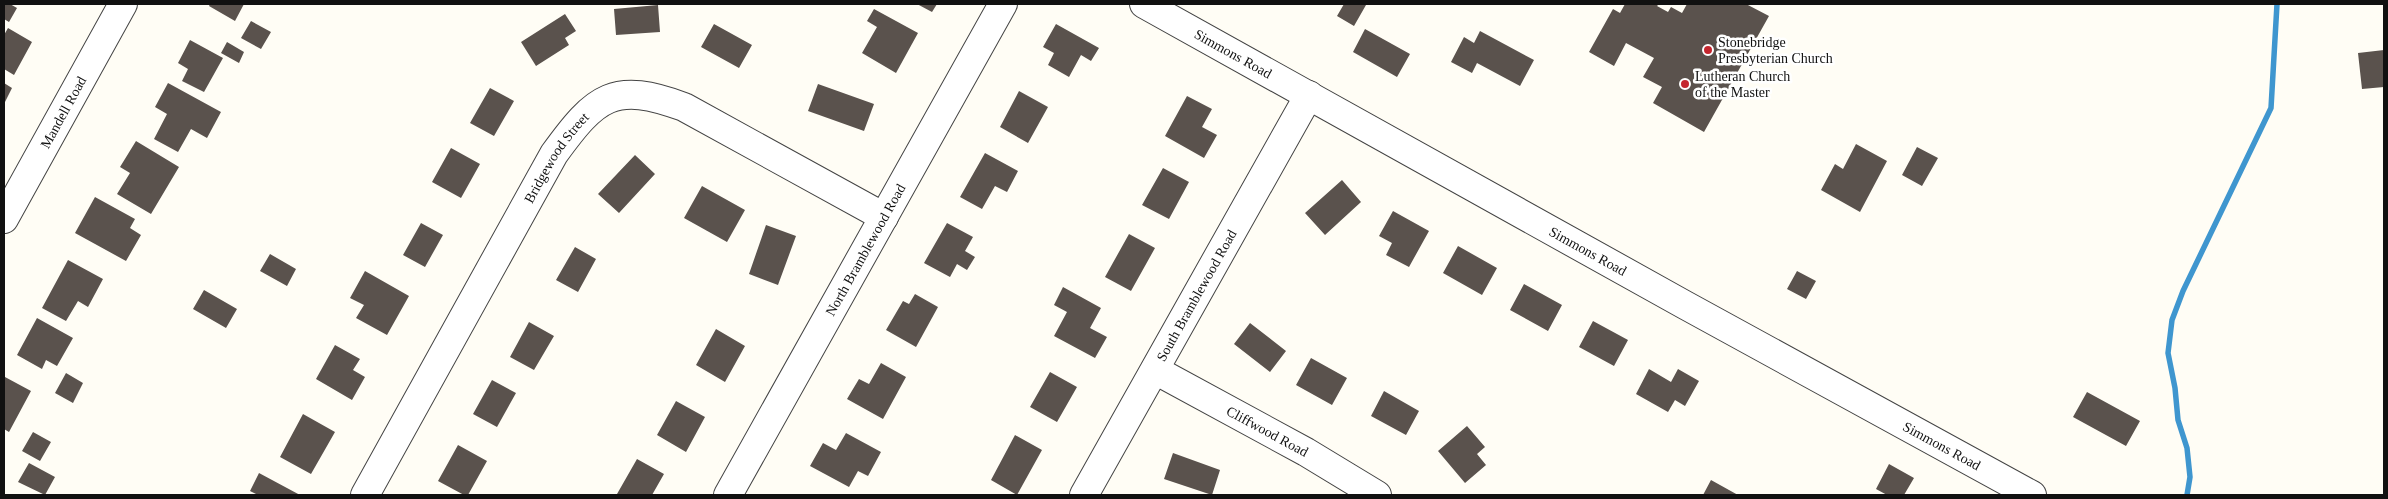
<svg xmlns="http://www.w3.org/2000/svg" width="2388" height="499" font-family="Georgia,serif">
  <rect width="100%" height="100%" fill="#fffdf5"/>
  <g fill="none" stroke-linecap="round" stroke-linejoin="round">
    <path stroke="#3f96cf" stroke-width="5.5" d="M2187,495L2190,477L2187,448L2178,420L2175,388L2168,353L2172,320L2183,291L2271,108L2277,4"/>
  </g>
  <path fill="#5a524d" d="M4,4H10L17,8L9,22L4,19Z
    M210,4H244L235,21L209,6Z
    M917,4H937L932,12Z
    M1344,4L1366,5L1354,26L1337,16Z
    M1625,4H1659L1657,6L1668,12L1671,7L1682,13L1687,4H1746L1769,16L1704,132L1653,103L1662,87L1643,77L1654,58L1626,43L1614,66L1589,52L1613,9L1620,13Z
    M658,5L660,32L616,35L614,9Z
    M874,9L918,33L896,73L862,53L877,27L867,21Z
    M565,14L576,31L565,38L569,45L536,66L521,42Z
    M251,21L271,32L261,49L241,38Z
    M714,24L752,45L739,68L701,47Z
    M1056,24L1099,48L1091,61L1081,55L1069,77L1048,65L1054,53L1043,47Z
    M8,28L32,42L14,75L4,69V35Z
    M1365,29L1410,54L1397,77L1353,52Z
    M1480,31L1534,60L1520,86L1477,63L1472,73L1451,62L1464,37L1474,43Z
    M190,40L223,58L204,92L182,81L188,69L178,63Z
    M227,42L244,52L239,63L221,53Z
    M2384,50V87L2362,89L2358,53Z
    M4,83L12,88L4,104Z
    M168,83L221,112L207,138L191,129L178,152L154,139L167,114L155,107Z
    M818,84L874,104L864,131L808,111Z
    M490,88L514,101L494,136L470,123Z
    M1019,91L1048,107L1028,143L1000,127Z
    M1187,96L1212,109L1202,127L1217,135L1204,158L1165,136Z
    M136,141L179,167L151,214L117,194L130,173L120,167Z
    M1856,144L1887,161L1860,212L1821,190L1835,164L1843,169Z
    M1917,147L1938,158L1922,186L1902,175Z
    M451,148L480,164L461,198L432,182Z
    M985,153L1018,171L1007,192L995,186L982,209L960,197Z
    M635,155L655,174L619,213L598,194Z
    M1163,168L1189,182L1169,219L1142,205Z
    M1342,180L1361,202L1325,235L1305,213Z
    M702,186L745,210L727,242L684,218Z
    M95,197L135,219L130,228L141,235L126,261L75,233Z
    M1393,211L1429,231L1409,267L1386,255L1392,243L1379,236Z
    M421,223L443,235L425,267L403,255Z
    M947,223L973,237L965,251L975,257L967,270L957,264L950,277L924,263Z
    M766,225L796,236L778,285L749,274Z
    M1129,234L1155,248L1131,291L1105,277Z
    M1458,246L1497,268L1482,295L1443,273Z
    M575,247L596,259L578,292L556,280Z
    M270,254L296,269L287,286L260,271Z
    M68,260L103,279L88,307L78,301L66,321L42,308Z
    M365,271L409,296L387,335L356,318L364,305L350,298Z
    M1797,271L1816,281L1806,299L1787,289Z
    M1524,284L1562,305L1548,331L1510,310Z
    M1063,287L1101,308L1090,328L1107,337L1095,358L1054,336L1067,312L1054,305Z
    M204,290L237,309L226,328L193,309Z
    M915,294L938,307L916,347L886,330L903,301L909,304Z
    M37,318L73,338L57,366L46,360L42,369L17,355Z
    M1593,321L1628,340L1614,366L1579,347Z
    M529,322L554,336L534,370L510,357Z
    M1250,323L1286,351L1270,372L1234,344Z
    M716,329L745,346L725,382L696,365Z
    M335,345L360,359L353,370L365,377L352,400L316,379Z
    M1311,358L1347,378L1332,405L1296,385Z
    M881,363L906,377L883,419L847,399L859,379L869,384Z
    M1649,369L1671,382L1678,369L1699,381L1685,406L1675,400L1668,412L1636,394Z
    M1050,372L1077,387L1057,422L1030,407Z
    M66,373L83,383L73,403L55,393Z
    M5,377L31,391L9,432L4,429Z
    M492,380L516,393L497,427L473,414Z
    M1384,391L1419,411L1406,435L1371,416Z
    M2087,392L2140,421L2126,446L2073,417Z
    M676,401L705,417L686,452L657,435Z
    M303,414L335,432L311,474L280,457Z
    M1467,426L1485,447L1477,454L1486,465L1465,483L1438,451Z
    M33,432L51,442L40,461L22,451Z
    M846,433L881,452L868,476L858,471L849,487L810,466L823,443L836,450Z
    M1015,435L1042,450L1017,495L991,480Z
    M458,445L487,461L468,495H464L438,481Z
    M1173,453L1220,470L1212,495L1164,479Z
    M637,459L664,474L652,495H619L617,494Z
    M29,463L55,477L45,495L18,482Z
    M1889,464L1914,478L1904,495H1887L1876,489Z
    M259,473L300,495H258L250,491Z
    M1711,480L1738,495H1703Z"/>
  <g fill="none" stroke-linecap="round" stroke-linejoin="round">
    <defs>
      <g id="minor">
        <path id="s1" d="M1144,4L1685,305L2032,495"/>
        <path id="s2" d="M4,219L123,4"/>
        <path id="s3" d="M1155,370L1306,452L1377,495"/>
        <path id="s4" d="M365,495L554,154C596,96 614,81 684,107L884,217"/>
        <path id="s5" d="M728,495L1003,4"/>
        <path id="s6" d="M1084,495L1309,95"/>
      </g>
    </defs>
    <use href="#minor" stroke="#444" stroke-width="30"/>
    <use href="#minor" stroke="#fff" stroke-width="28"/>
  </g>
  <g fill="#c4262e" stroke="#fff" stroke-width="2">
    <circle cx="1708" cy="50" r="5"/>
    <circle cx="1685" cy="84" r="5"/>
  </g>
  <g text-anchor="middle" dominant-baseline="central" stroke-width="5" stroke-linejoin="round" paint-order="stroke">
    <g font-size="14" fill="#111" stroke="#fff" text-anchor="start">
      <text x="1718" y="42">Stonebridge<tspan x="1718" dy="16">Presbyterian Church</tspan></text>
      <text x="1695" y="76">Lutheran Church<tspan x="1695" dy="16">of the Master</tspan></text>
    </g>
    <g font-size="14" fill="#111" stroke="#fff">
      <text stroke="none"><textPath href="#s1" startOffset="102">Simmons Road</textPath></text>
      <text stroke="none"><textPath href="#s2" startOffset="122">Mandell Road</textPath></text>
      <text stroke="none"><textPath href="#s4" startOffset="388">Bridgewood Street</textPath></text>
      <text stroke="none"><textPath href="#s5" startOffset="281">North Bramblewood Road</textPath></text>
      <text stroke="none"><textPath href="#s1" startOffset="508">Simmons Road</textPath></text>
      <text stroke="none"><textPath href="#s6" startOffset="229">South Bramblewood Road</textPath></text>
      <text stroke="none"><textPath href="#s3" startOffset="128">Cliffwood Road</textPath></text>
      <text stroke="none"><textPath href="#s1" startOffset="912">Simmons Road</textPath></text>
    </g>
  </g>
  <rect width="2388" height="499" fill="none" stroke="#111111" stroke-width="10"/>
</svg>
